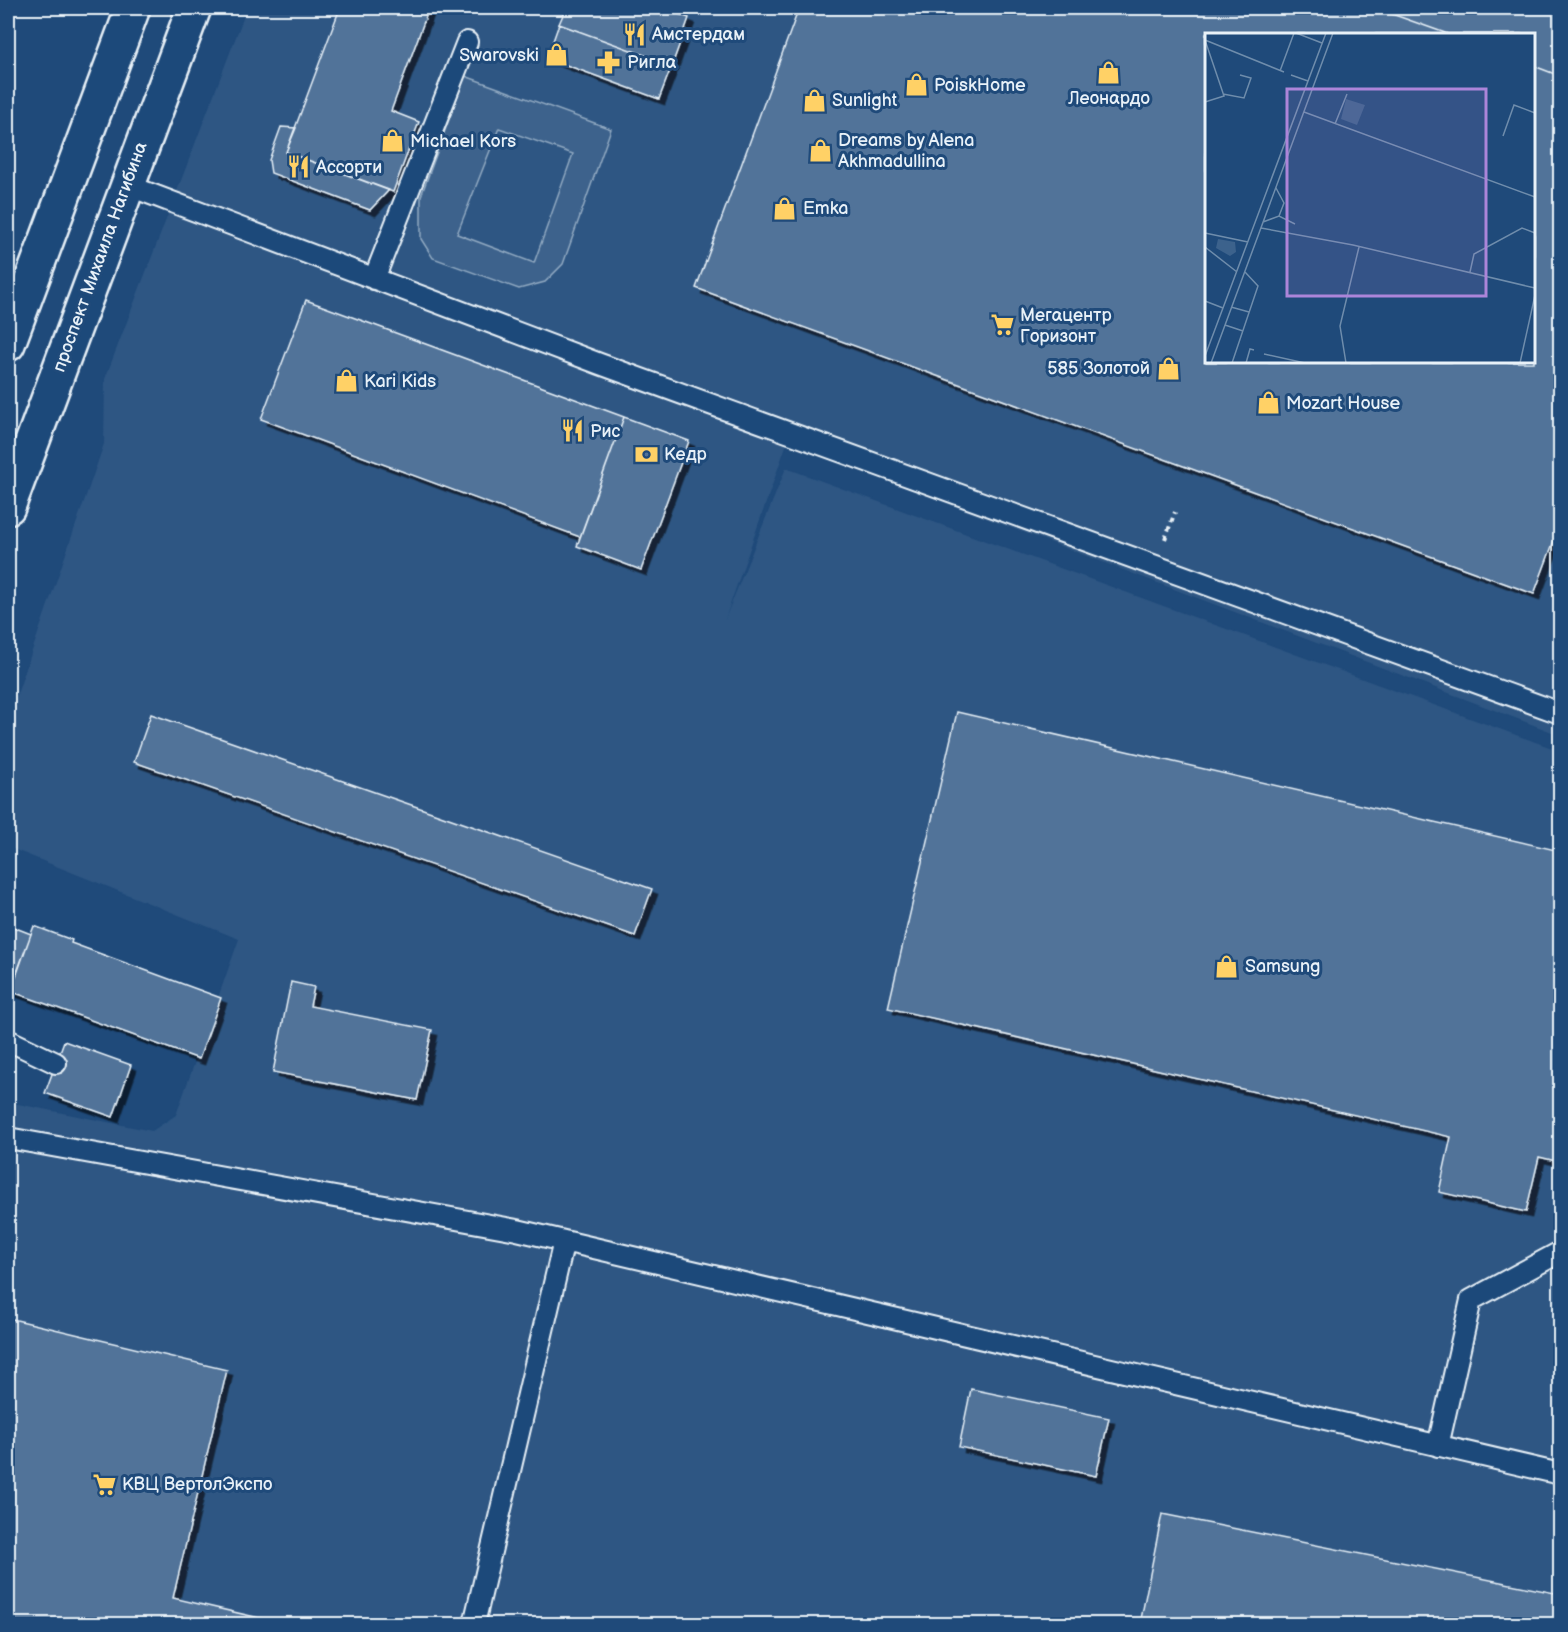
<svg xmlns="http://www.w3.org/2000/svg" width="1568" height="1632" font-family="'Balsamiq Sans',sans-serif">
  <defs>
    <filter id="shadow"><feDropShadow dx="5.5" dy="5.5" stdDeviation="0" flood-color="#0009"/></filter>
  </defs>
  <rect width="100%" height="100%" fill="#1f4a7a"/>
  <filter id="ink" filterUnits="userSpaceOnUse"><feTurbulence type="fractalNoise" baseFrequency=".0167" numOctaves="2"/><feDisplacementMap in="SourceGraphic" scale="12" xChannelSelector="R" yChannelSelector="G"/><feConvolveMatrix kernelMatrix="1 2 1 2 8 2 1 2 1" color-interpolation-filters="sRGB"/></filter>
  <g filter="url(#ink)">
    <path fill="#2e5683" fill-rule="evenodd" d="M247,8H1560V735L787,443L725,619L786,468L1560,751V1624H8V1102L152,1131L176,1115L239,939L8,847V720L104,444L105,379ZM1206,34H1534V362H1206Z"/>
    <path fill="#3c628c" stroke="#92aac2" stroke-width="1.5" fill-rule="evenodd" d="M465,76L611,129L563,264L545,282L519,289L433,258L421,239V196ZM499,128L573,154L534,263L457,234Z"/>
    <path fill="#517399" stroke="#e8f1f8" stroke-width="1.5" filter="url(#shadow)" d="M340,8H429L391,111L419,122L393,192L286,152Z
      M566,8H662L689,18L672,65L559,24Z
      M799,8H1375L1448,34H1206V362H1534V66L1560,76V541L1555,538L1534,594L696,288Z
      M1375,8H1560V76L1534,66V34H1448Z
      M559,24L672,65L659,99L547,58Z
      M281,127L296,128L286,152L389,190L370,210L271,173L269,160Z
      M306,300L624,417L580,537L261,419Z
      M624,417L689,441L641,570L577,546Z
      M957,712L1560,851V1162L1539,1157L1526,1212L1439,1192L1451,1137L888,1008Z
      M151,714L652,889L635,936L134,762Z
      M8,925L31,934L14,982L8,980Z
      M34,926L72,940L71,943L221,998L199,1059L10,991Z
      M291,982L314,987L310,1006L432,1030L417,1100L273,1072Z
      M64,1041L131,1065L113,1117L45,1093Z
      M8,1318L227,1370L173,1598L285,1624H8Z
      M971,1389L1109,1418L1096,1476L959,1447Z
      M1162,1514L1560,1594V1624H1140Z"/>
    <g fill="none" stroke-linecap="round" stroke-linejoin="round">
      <defs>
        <path id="lane" d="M127,185L600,364L1560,713
          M374,279L467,42
          M8,1040L56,1063
          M8,1138L517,1230L1560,1474
          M1438,1446L1471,1300L1560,1252
          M474,1624L564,1241"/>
        <path id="primary" d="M8,344L133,8
          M8,507L194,8"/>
      </defs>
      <use href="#lane" stroke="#e8f1f8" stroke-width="24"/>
      <use href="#primary" stroke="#e8f1f8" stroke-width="38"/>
      <path stroke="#e8f1f8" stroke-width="4" stroke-dasharray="4.5 4.5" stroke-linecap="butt" d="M1165,539L1175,512"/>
      <use href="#lane" stroke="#1f4a7a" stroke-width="20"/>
      <use href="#primary" stroke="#1f4a7a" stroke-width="33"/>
    </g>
  </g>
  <defs>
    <symbol id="restaurant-bare" viewBox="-9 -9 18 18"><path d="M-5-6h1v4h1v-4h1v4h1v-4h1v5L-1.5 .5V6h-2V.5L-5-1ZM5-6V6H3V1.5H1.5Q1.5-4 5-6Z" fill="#ffd166" stroke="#1f4a7a" stroke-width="2.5" paint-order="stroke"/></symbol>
    <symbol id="shop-bare" viewBox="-9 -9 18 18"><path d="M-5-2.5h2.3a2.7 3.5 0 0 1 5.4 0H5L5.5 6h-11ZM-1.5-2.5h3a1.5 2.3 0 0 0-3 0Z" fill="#ffd166" stroke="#1f4a7a" stroke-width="2.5" paint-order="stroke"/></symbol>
    <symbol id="pharmacy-bare" viewBox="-9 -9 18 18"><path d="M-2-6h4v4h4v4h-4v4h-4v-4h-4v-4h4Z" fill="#ffd166" stroke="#1f4a7a" stroke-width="2.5" paint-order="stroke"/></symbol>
    <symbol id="supermarket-bare" viewBox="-9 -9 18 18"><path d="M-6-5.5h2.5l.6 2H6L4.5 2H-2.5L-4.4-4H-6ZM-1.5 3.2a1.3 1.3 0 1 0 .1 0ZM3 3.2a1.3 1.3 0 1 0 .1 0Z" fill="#ffd166" stroke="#1f4a7a" stroke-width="2.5" paint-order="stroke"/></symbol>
    <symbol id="bank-bare" viewBox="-9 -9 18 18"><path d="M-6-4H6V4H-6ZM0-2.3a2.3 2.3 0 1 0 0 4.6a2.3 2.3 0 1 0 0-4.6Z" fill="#ffd166" stroke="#1f4a7a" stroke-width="2.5" paint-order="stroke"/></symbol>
  </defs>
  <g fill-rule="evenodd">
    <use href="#restaurant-bare" x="618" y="18" width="33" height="33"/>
    <use href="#shop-bare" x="540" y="38" width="33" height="33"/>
    <use href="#pharmacy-bare" x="592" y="46" width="33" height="33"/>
    <use href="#shop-bare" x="1092" y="56" width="33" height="33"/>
    <use href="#shop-bare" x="900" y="68" width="33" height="33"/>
    <use href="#shop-bare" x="798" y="84" width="33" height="33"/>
    <use href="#shop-bare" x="376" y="124" width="33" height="33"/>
    <use href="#shop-bare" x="804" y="134" width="33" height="33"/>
    <use href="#restaurant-bare" x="282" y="150" width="33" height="33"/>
    <use href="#shop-bare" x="768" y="192" width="33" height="33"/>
    <use href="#supermarket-bare" x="986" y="308" width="33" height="33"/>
    <use href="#shop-bare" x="1152" y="352" width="33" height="33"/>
    <use href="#shop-bare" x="330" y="364" width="33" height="33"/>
    <use href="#shop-bare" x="1252" y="386" width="33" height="33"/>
    <use href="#restaurant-bare" x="556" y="414" width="33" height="33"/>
    <use href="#bank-bare" x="630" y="438" width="33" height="33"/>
    <use href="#shop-bare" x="1210" y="950" width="33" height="33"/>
    <use href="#supermarket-bare" x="88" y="1468" width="33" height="33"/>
  </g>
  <g text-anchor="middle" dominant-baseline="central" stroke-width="6" stroke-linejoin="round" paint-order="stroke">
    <g font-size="18" fill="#e8f1f8" stroke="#1f4a7a" text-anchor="start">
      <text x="652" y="34">Амстердам</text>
      <text x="539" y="55" text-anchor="end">Swarovski</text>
      <text x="627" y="62">Ригла</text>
      <text x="934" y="85">PoiskHome</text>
      <text x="1109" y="98" text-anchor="middle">Леонардо</text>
      <text x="832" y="100">Sunlight</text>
      <text x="838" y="140">Dreams by Alena<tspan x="838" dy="21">Akhmadullina</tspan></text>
      <text x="410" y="141">Michael Kors</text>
      <text x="316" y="167">Ассорти</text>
      <text x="803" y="208">Emka</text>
      <text x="1020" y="315">Мегацентр<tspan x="1020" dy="21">Горизонт</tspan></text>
      <text x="1150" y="368" text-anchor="end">585 Золотой</text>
      <text x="364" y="381">Kari Kids</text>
      <text x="1286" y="403">Mozart House</text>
      <text x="590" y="431">Рис</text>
      <text x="664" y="454">Кедр</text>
      <text x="1245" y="966">Samsung</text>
      <text x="122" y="1484">КВЦ ВертолЭкспо</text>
    </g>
    <g font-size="18" fill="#e8f1f8" stroke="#1f4a7a">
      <text transform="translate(100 257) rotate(-70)">проспект Михаила Нагибина</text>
    </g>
  </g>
  <g transform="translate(1205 33)">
    <rect width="330" height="330" fill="#1f4a7a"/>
    <path d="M141,66L160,72L152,92L136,86ZM13,206L30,209L31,219L25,223L11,215Z" fill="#3c628c"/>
    <path fill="none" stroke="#6f8dac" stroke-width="1.5" d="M91,0L117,10M0,7L79,39M0,7L19,63L0,69M75,38L89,0M86,42L103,48M18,61L39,65L46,45L35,42M99,79L330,164M130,91L142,61M298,103L309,72L330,80M71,155L79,170L74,183M58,189L74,183L90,191M56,195L148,212L330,255M0,200L43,209M0,214L32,239M265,239L269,221L317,195L330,200M0,268L18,275M26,274L44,279M20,292L38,298M59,321L100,330M0,323L121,0M6,330L128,0M27,330L53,253L40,239M41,330L45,316L49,317M141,330L135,293L154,214M315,330L330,262"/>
    <path fill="#ac85d9" fill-opacity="0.15" stroke="#ac85d9" stroke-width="3" d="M82,56H281V263H82Z"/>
    <rect width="330" height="330" fill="none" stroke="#e8f1f8" stroke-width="3"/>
  </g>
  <rect width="1568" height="1632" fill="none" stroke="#1f4a7a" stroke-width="30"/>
  <rect x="15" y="15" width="1538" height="1602" fill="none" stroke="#e8f1f8" stroke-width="2" filter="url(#ink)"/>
</svg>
